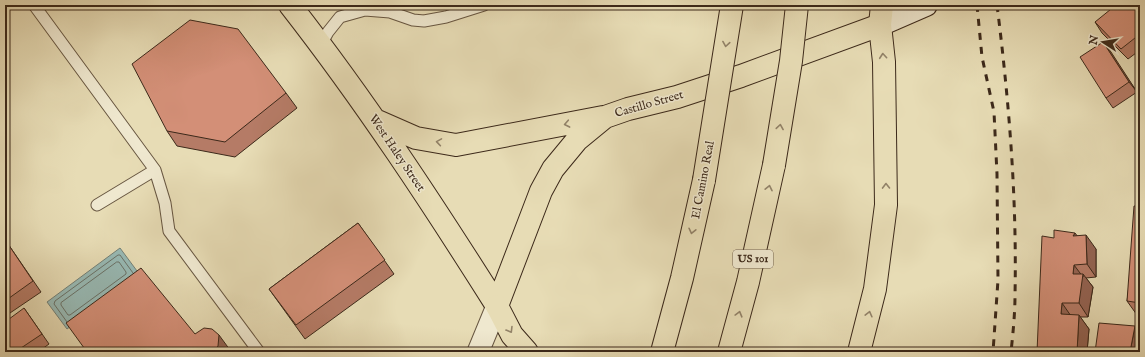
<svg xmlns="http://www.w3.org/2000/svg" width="1145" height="357" font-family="'IM FELL English',serif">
  <rect width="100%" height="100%" fill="#e7dcb5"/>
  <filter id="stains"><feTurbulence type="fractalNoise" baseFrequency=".005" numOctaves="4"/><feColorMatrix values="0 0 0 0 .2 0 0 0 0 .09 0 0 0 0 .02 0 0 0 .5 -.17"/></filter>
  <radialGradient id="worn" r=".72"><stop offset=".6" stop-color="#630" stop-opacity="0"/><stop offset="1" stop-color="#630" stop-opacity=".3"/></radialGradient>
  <path fill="#98bab5" stroke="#738077" d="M120,248L140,275L67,329L47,302Z"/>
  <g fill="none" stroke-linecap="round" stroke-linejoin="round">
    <path stroke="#6a7268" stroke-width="1" d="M117,262H119L126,272V274L70,315H68L61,305V303Z
      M67,322L54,304L55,301L118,255H120L133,273"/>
    <defs>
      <path id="lane" d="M34,5L155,170L165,203L169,231L259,352
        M321,45L328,32L340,17L365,10L390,12L413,20L424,21L446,17L484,5
        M97,205L155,170"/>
      <path id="street" d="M478,352L497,306"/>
      <path id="secondary" d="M880,25L926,5"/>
      <path id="primary" d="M290,5C365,101 432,203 497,306
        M375,120L416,138L456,145L603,117
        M497,306L541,191L553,169L577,140L605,117L628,109L677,97L741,76L880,25"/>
      <path id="highway" d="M497,306L512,335L527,352
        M662,352L682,278L704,180
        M729,352L748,282L774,165
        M859,352L875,289L886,205L884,62L880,25L882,5"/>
    </defs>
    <use href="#lane" stroke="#675641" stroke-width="13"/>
    <use href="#street" stroke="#675641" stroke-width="23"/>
    <use href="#secondary" stroke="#3c291a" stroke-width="24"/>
    <use href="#primary" stroke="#3c291a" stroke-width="24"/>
    <use href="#highway" stroke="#3c291a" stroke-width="24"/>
    <use href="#lane" stroke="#efe8cf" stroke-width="11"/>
    <use href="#street" stroke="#efe8cf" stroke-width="21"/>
    <use href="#secondary" stroke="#efe8cf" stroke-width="22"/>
    <use href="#primary" stroke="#e7dcb5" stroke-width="22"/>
    <use href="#highway" stroke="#e7dcb5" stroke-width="22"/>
    <path stroke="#3c291a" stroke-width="3" stroke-dasharray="7 7" stroke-linecap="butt" d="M977,5L982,57L994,112L997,174L998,280L993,352
      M997,5C1009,101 1017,198 1015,295C1015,314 1013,333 1011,352"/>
    <defs>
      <path id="highway-bridge" d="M774,165L791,61L797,5
        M704,180L732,5"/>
    </defs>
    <use href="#highway-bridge" stroke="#3c291a" stroke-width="24" stroke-linecap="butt"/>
    <use href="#highway-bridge" stroke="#e7dcb5" stroke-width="22"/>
  </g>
  <path fill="#b57b66" stroke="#3c291a" d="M1140,5V50L1128,59L1102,33L1095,22Z
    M1103,42L1137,92L1113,108L1106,98Z
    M286,93L297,108L235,157L177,146L167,131Z
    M1140,206V315H1137L1127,301Z
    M358,223L394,274L305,339L269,289Z
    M1078,236L1096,249V277L1086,278L1093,287L1088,317H1080L1089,329L1087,352H1037L1054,238Z
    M6,241L41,292L10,313L5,307V242Z
    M24,308L49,344L38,352H5Z"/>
  <path fill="#946453" stroke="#3c291a" d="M1103,42L1111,52L1137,92L1129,82Z
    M1075,233L1085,246L1073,236Z
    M1086,235L1096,249V277L1087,264Z
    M1074,265L1083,277V274L1093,287L1088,317L1079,303L1073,274Z
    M1062,303L1071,316L1061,314Z
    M1079,315L1089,329L1087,352H1077Z
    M1135,326L1140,334V352H1130Z
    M219,335L230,350V352H214Z"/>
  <path fill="#d38f77" stroke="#3c291a" d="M1116,5H1140V34L1121,49L1095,22Z
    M190,20L238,29L286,93L225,142L167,131L132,64Z
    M1103,42L1129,82L1106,98L1080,57Z
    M1134,206H1140V303L1127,301Z
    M358,223L385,260L296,325L269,289Z
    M1054,230L1075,233L1073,236L1086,235L1087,264L1074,265L1073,274H1083L1079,303H1062L1061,314L1079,315L1077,352H1037L1042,236L1054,238Z
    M6,241L33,281L5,301V242Z
    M141,268L195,334L204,328L212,329L219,335L218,346L214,352H87L66,323Z
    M24,308L42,334L15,352H5V322Z
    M1099,323L1135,326L1130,352H1095Z"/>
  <defs><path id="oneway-chevron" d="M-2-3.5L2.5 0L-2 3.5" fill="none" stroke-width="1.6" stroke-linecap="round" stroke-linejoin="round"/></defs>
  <g stroke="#928268">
    <use href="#oneway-chevron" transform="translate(726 44) rotate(99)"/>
    <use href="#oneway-chevron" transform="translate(883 56) rotate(-95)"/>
    <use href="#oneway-chevron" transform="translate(567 124) rotate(169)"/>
    <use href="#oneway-chevron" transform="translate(780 127) rotate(-81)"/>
    <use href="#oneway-chevron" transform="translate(439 142) rotate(-171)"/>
    <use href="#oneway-chevron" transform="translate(886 186) rotate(-91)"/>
    <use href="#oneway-chevron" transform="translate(769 188) rotate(-78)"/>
    <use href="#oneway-chevron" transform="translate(692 231) rotate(103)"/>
    <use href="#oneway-chevron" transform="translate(739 314) rotate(-75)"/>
    <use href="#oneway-chevron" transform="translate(869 314) rotate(-76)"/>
    <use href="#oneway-chevron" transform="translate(510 330) rotate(59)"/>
  </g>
  <g text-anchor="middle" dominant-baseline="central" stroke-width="3" stroke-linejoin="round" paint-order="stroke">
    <rect fill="#efe8cf" stroke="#726250" stroke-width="1" x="733" y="250" width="40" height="18" rx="3"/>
    <g font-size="11" font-weight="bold" fill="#3c291a">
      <text x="753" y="259">US 101</text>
    </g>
    <g font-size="12" fill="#3c291a" stroke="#efe8cf">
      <text transform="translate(649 104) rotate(-16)">Castillo Street</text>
      <text transform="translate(397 153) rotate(56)">West Haley Street</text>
      <text transform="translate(703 180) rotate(-79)">El Camino Real</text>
    </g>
  </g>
  <rect width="1145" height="357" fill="none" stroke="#e7dcb5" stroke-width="20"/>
  <rect x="6" y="6" width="1133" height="345" fill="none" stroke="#3c291a" stroke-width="2"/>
  <rect x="10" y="10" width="1125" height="337" fill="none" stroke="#3c291a"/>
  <g transform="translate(1103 42) rotate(282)" stroke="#efe8cf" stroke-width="3" paint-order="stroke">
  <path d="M0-3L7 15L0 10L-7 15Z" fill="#3c291a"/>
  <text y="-6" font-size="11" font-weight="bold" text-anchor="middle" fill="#3c291a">N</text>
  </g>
  <rect width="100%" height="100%" filter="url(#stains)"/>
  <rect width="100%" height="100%" fill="url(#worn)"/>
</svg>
